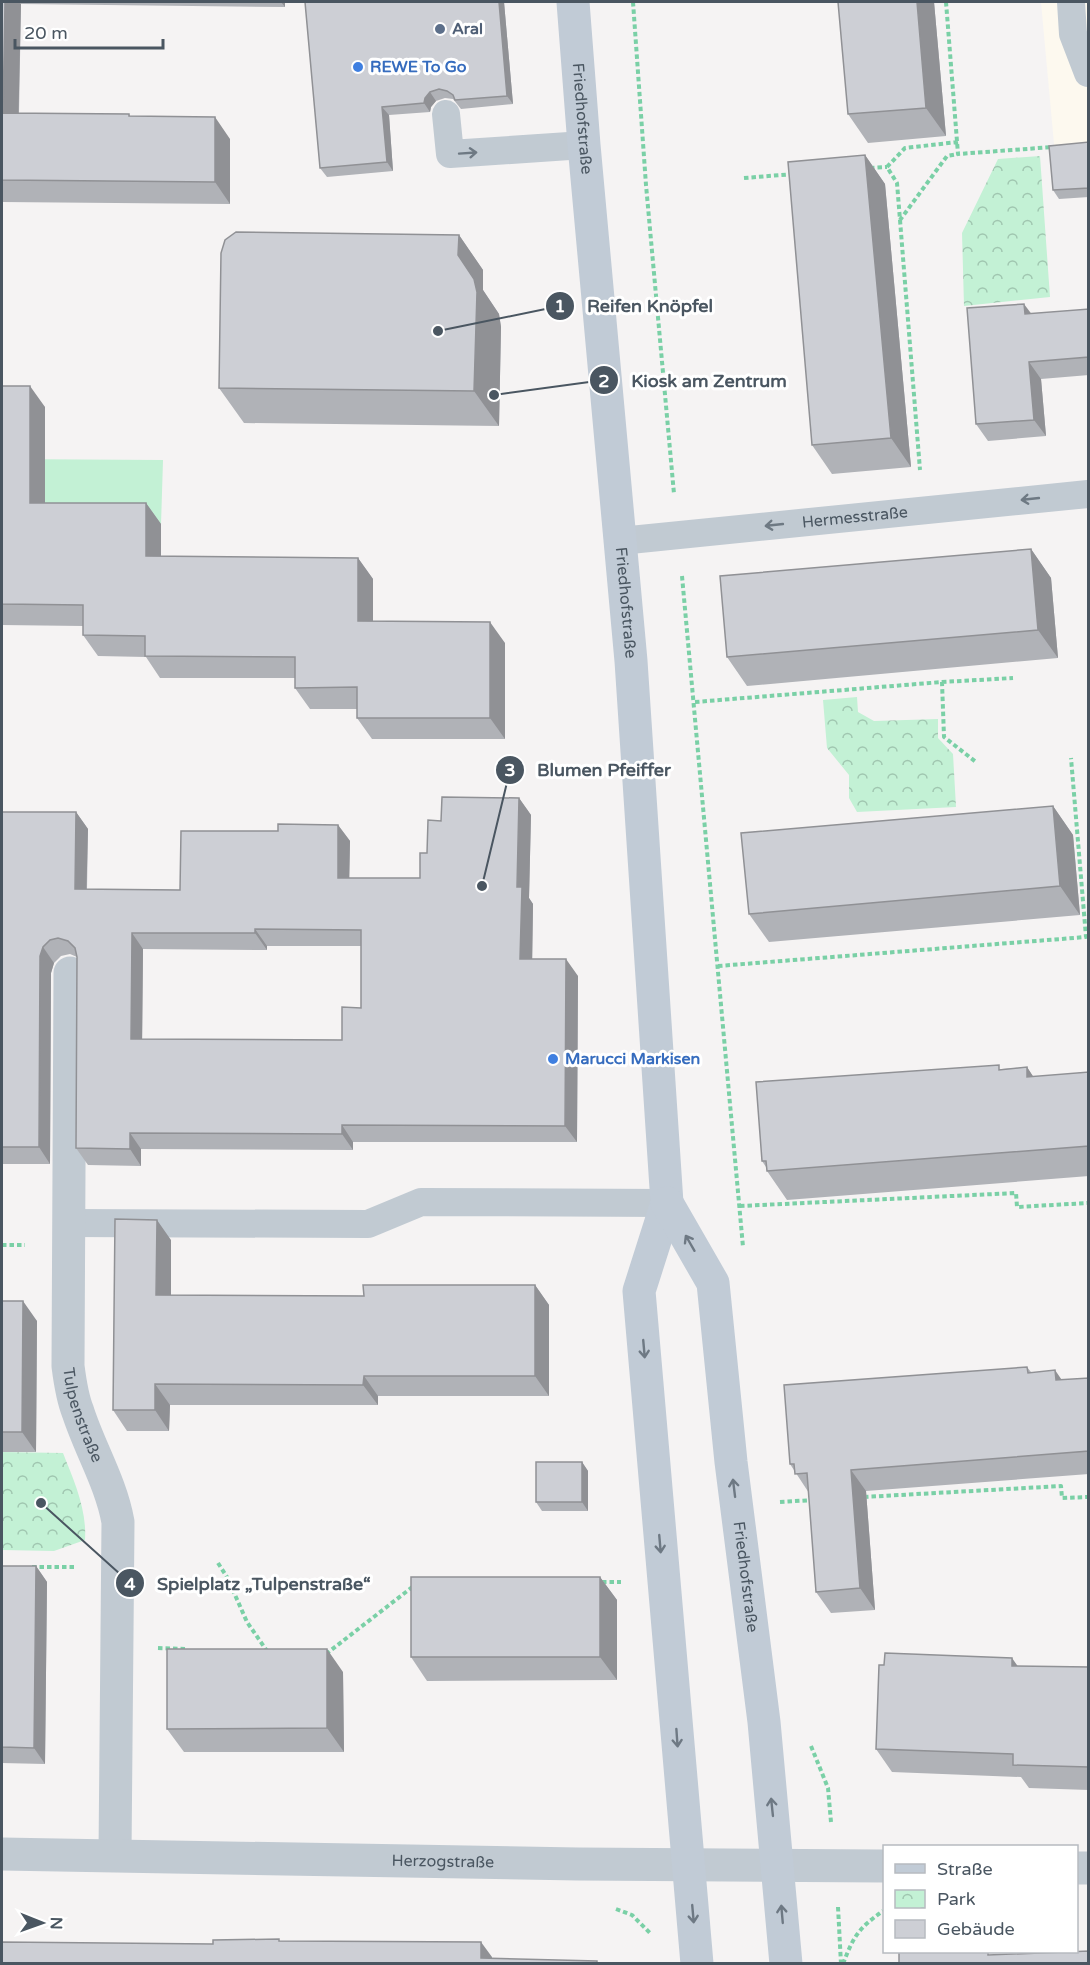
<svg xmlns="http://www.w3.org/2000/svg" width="1090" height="1965" font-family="'Varela Round',sans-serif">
  <defs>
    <pattern id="park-crowns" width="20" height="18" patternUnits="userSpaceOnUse" patternTransform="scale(1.5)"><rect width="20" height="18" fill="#c3f1d5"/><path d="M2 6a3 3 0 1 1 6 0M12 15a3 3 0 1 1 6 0" fill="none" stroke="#a0c6b0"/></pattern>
  </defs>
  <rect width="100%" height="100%" fill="#f5f3f3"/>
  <path fill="#fdf9ef" d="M1041,2H1088V152L1055,155Z"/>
  <path fill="#c3f1d5" d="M2,459L163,460L161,524H2Z"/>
  <path fill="url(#park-crowns)" d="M1040,156L1050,297L964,306L962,233L998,159Z
    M857,697L858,712L874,721L938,719V738L953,754L956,807L857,812L849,798V775L827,748L823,700Z
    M2,1452L63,1453C74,1481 87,1509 85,1540L54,1551L2,1550Z"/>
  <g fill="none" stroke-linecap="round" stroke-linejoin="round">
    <path stroke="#7ad0a6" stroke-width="4" stroke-dasharray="4.5 3" stroke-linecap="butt" d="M633,2L646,185L674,494
      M946,2L958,154L1053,147
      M958,142L905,148L887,167L897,183L900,220L947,156L958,154
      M870,168L887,167
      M744,178L794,174
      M900,220L920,470
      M682,576L743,1247
      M942,682L1013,678
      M695,702L942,682L944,737L976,762
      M718,966L1086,937L1071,758
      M740,1206L1016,1193L1017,1207L1088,1203
      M2,1245H25
      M864,1497L1061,1486L1062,1498L1088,1497
      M780,1502L814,1500
      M218,1563L227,1577L247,1622L267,1651
      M32,1567H76
      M602,1582H621
      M158,1648L187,1649
      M326,1654L415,1585
      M811,1746L828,1788L831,1822
      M838,1907L841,1964
      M616,1909L632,1915L651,1934
      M843,1964C854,1935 859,1928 883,1911"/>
    <g stroke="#c1cad2" stroke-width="28">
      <path d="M1071,2L1073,34L1088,73"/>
      <path d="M446,114L450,154L584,145"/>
      <path id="s1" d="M620,541L1088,494"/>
      <path d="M68,1223L368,1224L421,1202L667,1203"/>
    </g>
    <g stroke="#c1cad2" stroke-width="33">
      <path id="s2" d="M70,973L68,1366C70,1382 72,1397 78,1412C90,1449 111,1483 118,1522L115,1854"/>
      <path id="s3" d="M2,1854L578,1864L884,1866"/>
      <path d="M1076,1868H1088"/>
    </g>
    <g stroke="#c1cbd6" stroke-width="33">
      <path id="s4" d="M573,2L584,145L631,661L667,1203L639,1291L697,1964"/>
      <path id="s5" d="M667,1203L713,1283L731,1462L764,1722L786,1964"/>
    </g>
  </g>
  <path fill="#b0b2b7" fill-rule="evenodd" d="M2,2H285V7L21,4L19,113L129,114L130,116L230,139V204L2,202Z
    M305,2H504L513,104L461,109L453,99L445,98L436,101L431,107L430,112L389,115L393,171L327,177L320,168Z
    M934,2L946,136L868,143L848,114Z
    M1089,142V197L1059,199L1053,190Z
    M865,155L885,184L911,467L832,474L812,445Z
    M459,235L483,270V290L499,314L501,327L499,426L244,423L219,388Z
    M1089,309V375L1041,379L1046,436L988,441L976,424L1032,314Z
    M2,386L45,407V503H146L161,524V557L358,558L373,579V621L505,643V739H372L357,718V709H310L295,688V678H160L146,657L98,656L83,635V626L2,625Z
    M1031,549L1051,578L1058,658L747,686L727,657Z
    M519,798L531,815L529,898L533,904L532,959L578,976L577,1142H353V1150L141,1149V1166L88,1165L76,1148L77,957L70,954L61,956L54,963L51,973L50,1164H2V812H76L88,829L87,889L180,890L278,831L338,825L350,841L349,878H420L427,853L441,821ZM267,946H361V1008L342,1040L142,1039L143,949L267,950Z
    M1053,806L1073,835L1080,915L769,942L749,914Z
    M1027,1067L1033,1077L1089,1072V1176L787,1200L767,1171L766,1167L762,1161L1002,1069Z
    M171,1240V1295L364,1296L535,1285L549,1305V1396H378V1405H170L169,1431H127L113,1410Z
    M2,1301L37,1321L36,1452H2Z
    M1027,1367L1031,1372L1062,1380L1089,1378V1474L866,1491L875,1610L831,1613L816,1592L809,1493L790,1464Z
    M582,1462L588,1471V1511H542L536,1502Z
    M2,1566H36L47,1582L45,1764L2,1763Z
    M600,1577L617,1600V1680L427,1681L411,1657Z
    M1017,1666L1089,1667V1790L1029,1788L1021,1777L892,1772L876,1749Z
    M343,1672L344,1752H184L167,1729Z"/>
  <path fill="#909195" d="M5,2H19L21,4L18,135L3,113Z
    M281,2H285V7Z
    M499,2H504L513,104L507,96Z
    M917,2H934L946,136L926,108Z
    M430,92L436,101L431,107L430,112L424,103L425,98Z
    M382,107L389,115L393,171L387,162Z
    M215,117L230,139V204L215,182Z
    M865,155L885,184L911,467L891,438Z
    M459,235L483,270V290L499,314L501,327L499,426L474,391L458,255Z
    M1024,304L1036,320L1025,314Z
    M1029,362L1041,379L1046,436L1034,420Z
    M30,386L45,407V524L30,503Z
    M146,503L161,524V578L146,556Z
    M1031,549L1051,578L1058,658L1038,630Z
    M358,558L373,579V643L358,621Z
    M490,622L505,643V739L490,718Z
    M519,798L531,815L529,898L533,904L532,975L520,959L517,887Z
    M1053,806L1073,835L1080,915L1060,886Z
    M76,812L88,829L86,906L75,889Z
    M338,825L350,841L349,895L338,878Z
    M255,929L267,946V950L255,933Z
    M132,933L143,949L142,1055L131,1039Z
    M43,947L54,963L51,973L50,1164L39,1147L40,956Z
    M566,959L578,976L577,1142L565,1126Z
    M1027,1067L1046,1096L1027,1077Z
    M342,1125L353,1142V1150L342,1134Z
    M130,1133L141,1149V1166L130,1149Z
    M157,1220L171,1240V1316L156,1295Z
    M535,1285L549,1305V1396L535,1376Z
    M23,1301L37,1321L36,1452L22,1432Z
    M1055,1370L1070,1392L1056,1380Z
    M364,1376L378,1396V1405L363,1385Z
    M155,1384L170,1405L169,1431L155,1410Z
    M582,1462L588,1471V1511L582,1502Z
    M851,1470L866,1491L875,1610L860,1588Z
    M36,1566L47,1582L45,1764L34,1748Z
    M600,1577L617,1600V1680L600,1657Z
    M327,1649L343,1672L344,1752L327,1728Z
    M1012,1658L1029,1682L1012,1666Z
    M481,1942L492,1957V1964L481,1958Z"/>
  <path fill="#cdcfd5" stroke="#909195" stroke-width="1.5" fill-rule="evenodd" d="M2,2H5L3,113L129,114V116L215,117V182L2,180Z
    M305,2H499L507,96L455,100L453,95L447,91L439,89L430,92L425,98L424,103L382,107L387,162L320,168Z
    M838,2H917L926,108L848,114Z
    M1089,142V188L1053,190L1049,146Z
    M865,155L891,438L812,445L788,162Z
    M236,232L459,235L458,255L474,279L477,292L474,391L219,388L221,253L225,240Z
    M1024,304L1025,314L1089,309V357L1029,362L1034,420L976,424L967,308Z
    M2,386H30V503H146V556L358,558V621L490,622V718H357V687L295,688V657L145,656V636L83,635V605L2,604Z
    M1031,549L1038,630L727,657L720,576Z
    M442,797L519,798L517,887H522L520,959H566L565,1126L342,1125V1134L130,1133V1149L76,1148L77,957L75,948L68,941L58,938L50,940L43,947L40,956L39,1147H2V812H76L75,889L180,890L181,831H278V824L338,825V878H420V853H427L428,820L441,821ZM255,929L361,930V1008L342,1007V1040L131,1039L132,933H255Z
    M1053,806L1060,886L749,914L741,833Z
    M999,1065V1070L1027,1067V1077L1089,1072V1146L767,1171L766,1161H762L756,1082Z
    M115,1219L157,1220L156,1295L364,1296L363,1285H535V1376H364L363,1385L155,1384V1410H113Z
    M2,1301H23L22,1432H2Z
    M1027,1367L1028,1373L1055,1370L1056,1380L1089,1378V1451L851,1470L860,1588L816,1592L807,1473L795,1474L794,1464H790L784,1385Z
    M536,1462H582V1502H536Z
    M2,1566H36L34,1748L2,1747Z
    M411,1577H600V1657H411Z
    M167,1649H327V1728L167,1729Z
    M885,1653L1012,1658V1666L1089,1667V1767L1013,1765V1754L876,1749L879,1665H884Z
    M279,1939V1941L481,1942V1958L597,1961V1964H2V1942L213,1944V1940Z
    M1089,1951V1964H899V1952H988V1955Z"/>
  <defs><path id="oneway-shaft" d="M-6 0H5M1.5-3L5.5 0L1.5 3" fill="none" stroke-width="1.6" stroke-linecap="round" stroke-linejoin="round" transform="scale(1.5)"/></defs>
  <g stroke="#6e7983">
    <use href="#oneway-shaft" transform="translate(468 153) rotate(-4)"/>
    <use href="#oneway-shaft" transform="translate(1030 499) rotate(174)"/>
    <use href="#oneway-shaft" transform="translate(774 525) rotate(174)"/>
  </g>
  <g stroke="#6e7984">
    <use href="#oneway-shaft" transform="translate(690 1243) rotate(-120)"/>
    <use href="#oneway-shaft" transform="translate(644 1349) rotate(85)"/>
    <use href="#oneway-shaft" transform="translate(734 1488) rotate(-97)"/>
    <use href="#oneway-shaft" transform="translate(660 1544) rotate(85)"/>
    <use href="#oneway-shaft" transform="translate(677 1738) rotate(86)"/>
    <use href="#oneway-shaft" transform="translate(772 1807) rotate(-96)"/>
    <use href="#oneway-shaft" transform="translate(693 1914) rotate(85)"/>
    <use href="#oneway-shaft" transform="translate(782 1914) rotate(-95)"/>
  </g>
  <circle fill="#5c6f8a" stroke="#fff" stroke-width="2" cx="440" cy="29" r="6"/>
  <g fill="#3f7fe0" stroke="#fff" stroke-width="2">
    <circle cx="358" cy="67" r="6"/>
    <circle cx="553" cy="1059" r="6"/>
  </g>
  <g text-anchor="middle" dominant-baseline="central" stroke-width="6" stroke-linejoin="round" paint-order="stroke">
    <g font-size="16" font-weight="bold" fill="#4e5e75" stroke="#fff" text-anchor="start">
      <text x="452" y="29">Aral</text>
    </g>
    <g font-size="16" font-weight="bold" fill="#366cbe" stroke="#fff" text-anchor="start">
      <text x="370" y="67">REWE To Go</text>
      <text x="565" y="1059">Marucci Markisen</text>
    </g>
    <g font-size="16" fill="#4a5661" stroke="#fff">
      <text stroke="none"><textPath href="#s4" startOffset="117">Friedhofstraße</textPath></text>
      <text stroke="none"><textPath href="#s1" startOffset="236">Hermesstraße</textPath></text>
      <text stroke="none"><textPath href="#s4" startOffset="603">Friedhofstraße</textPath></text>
      <text stroke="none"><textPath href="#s2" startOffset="444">Tulpenstraße</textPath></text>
      <text stroke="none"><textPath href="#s5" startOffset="388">Friedhofstraße</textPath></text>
      <text stroke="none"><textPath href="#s3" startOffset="441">Herzogstraße</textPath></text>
    </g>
  </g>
  <path fill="none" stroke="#4a5661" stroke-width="2" d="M438 331L560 306M494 395L604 380M482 886L510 770M41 1503L130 1583"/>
  <g fill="#4a5661" stroke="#fff" stroke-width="2">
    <circle cx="438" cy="331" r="6"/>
    <circle cx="494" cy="395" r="6"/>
    <circle cx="482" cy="886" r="6"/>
    <circle cx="41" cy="1503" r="6"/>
    <circle cx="560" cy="306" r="15"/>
    <circle cx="604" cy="380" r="15"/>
    <circle cx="510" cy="770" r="15"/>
    <circle cx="130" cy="1583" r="15"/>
  </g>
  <g font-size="18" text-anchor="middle" font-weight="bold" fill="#fff">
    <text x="560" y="312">1</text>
    <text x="604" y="387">2</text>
    <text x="510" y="776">3</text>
    <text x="130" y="1590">4</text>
  </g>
  <g font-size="18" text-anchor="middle" font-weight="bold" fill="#4a5661" stroke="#fff" stroke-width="6" stroke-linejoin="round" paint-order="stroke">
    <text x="650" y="312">Reifen Knöpfel</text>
    <text x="709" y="387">Kiosk am Zentrum</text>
    <text x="604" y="776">Blumen Pfeiffer</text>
    <text x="264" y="1590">Spielplatz „Tulpenstraße“</text>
  </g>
  <rect width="1090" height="1965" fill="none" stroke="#4a5661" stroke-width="6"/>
  <rect x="883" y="1845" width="195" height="108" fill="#ffffff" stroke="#b7bbc0" stroke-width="1.5"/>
  <rect x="895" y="1864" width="30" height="9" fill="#c1cbd6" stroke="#b7bbc0" stroke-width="1.5"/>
  <text x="937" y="1875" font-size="18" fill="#4a5661">Straße</text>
  <rect x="895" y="1890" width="30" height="18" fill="url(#park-crowns)" stroke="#b7bbc0" stroke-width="1.5"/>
  <text x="937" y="1905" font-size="18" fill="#4a5661">Park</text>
  <rect x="895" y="1920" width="30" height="18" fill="#cdcfd5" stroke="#b7bbc0" stroke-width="1.5"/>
  <text x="937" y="1935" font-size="18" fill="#4a5661">Gebäude</text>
  <g transform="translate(42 1923) rotate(91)" stroke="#ffffff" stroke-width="4.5" paint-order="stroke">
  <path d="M0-4.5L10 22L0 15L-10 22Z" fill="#4a5661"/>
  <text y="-9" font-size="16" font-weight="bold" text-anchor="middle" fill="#4a5661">N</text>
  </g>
  <path d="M15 39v9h148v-9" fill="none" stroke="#4a5661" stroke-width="3"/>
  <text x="24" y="39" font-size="18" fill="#4a5661" stroke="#ffffff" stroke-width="4.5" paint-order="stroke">20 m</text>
</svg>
